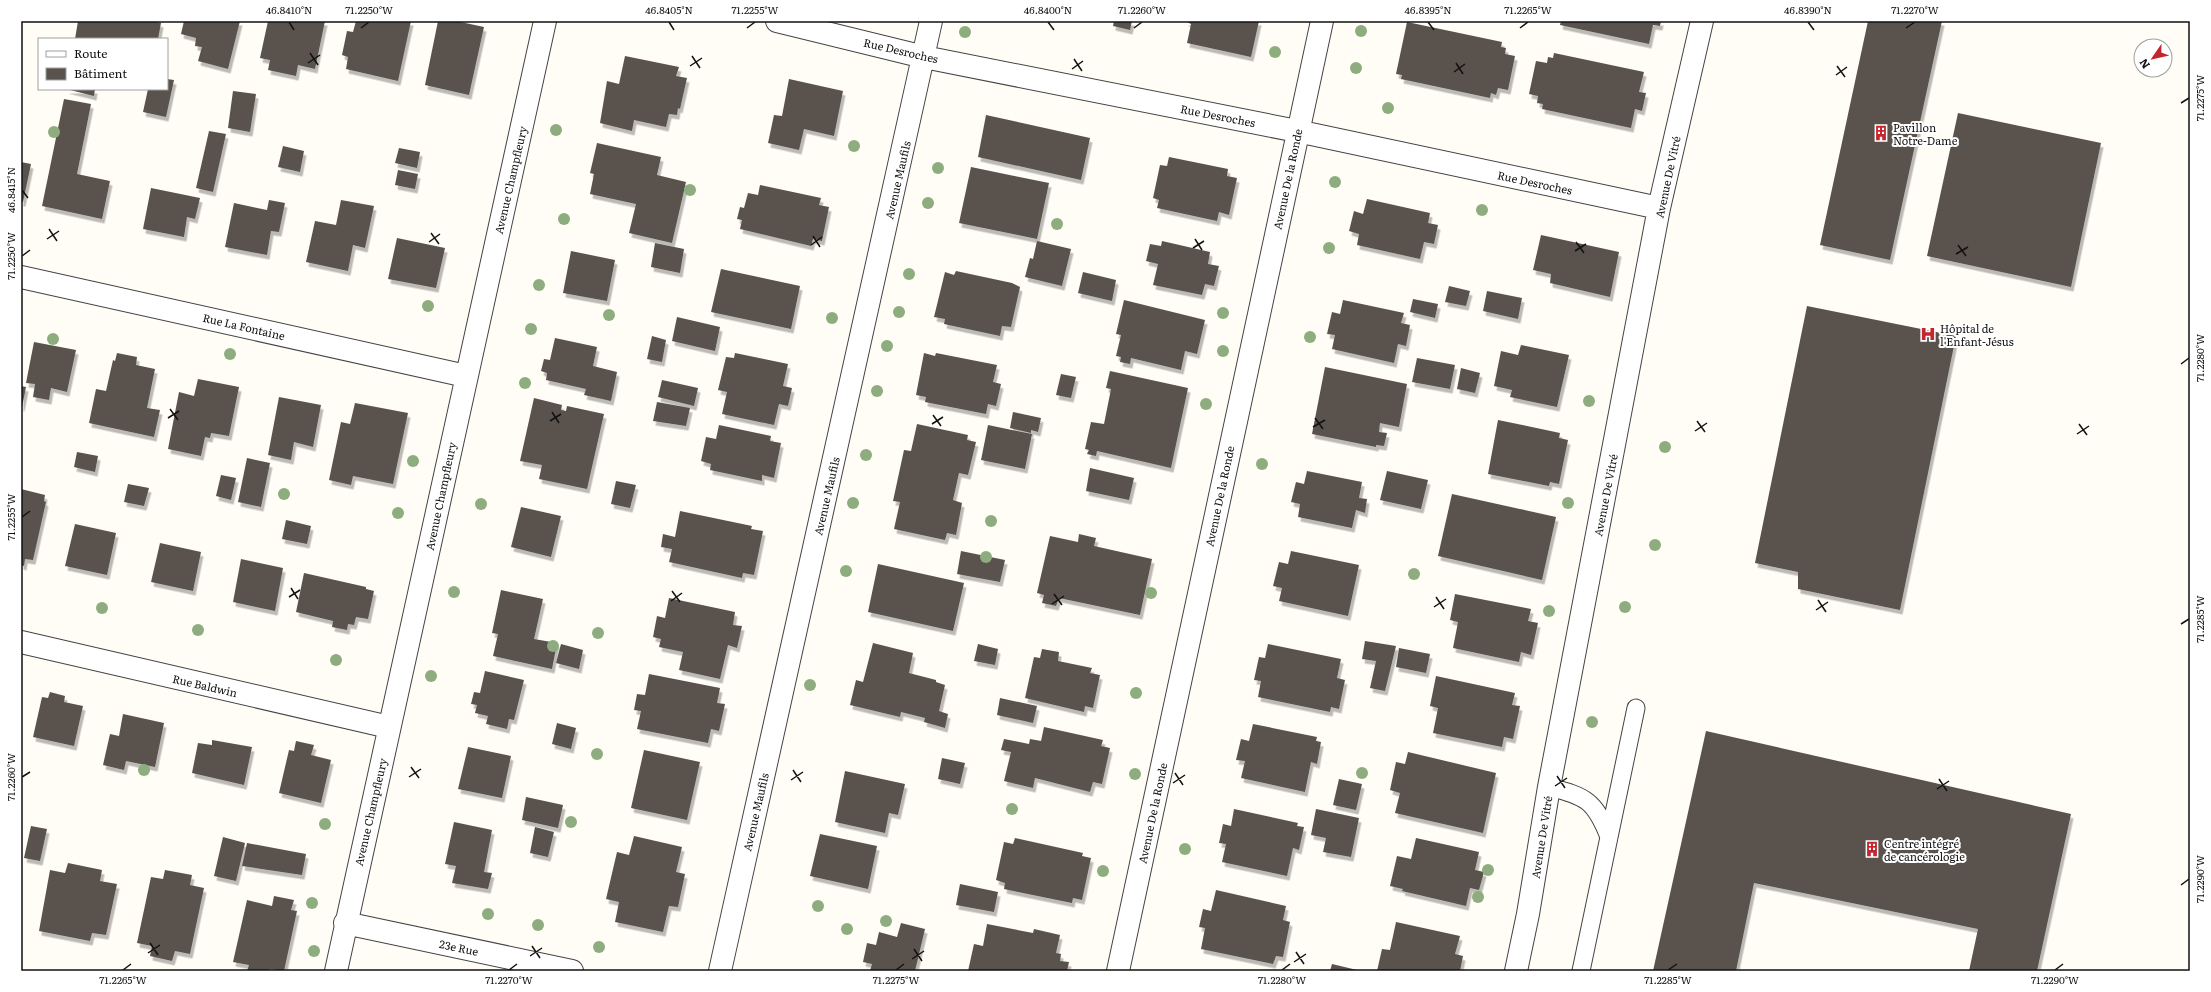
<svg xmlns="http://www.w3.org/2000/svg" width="2211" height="992" font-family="Literata,serif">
  <defs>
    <filter id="shadow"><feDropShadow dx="2.5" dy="4.5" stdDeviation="0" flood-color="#0004"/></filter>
  </defs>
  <rect width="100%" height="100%" fill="#fffdf5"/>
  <path fill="#5a524d" filter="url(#shadow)" d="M78,21H154L161,23L158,39H75Z
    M184,21H240L228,69L198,61L202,47L195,46L196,38L181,34Z
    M268,21H325L315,69L298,65L296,76L268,70L270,60L260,58Z
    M356,21H411L398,81L346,69L348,57L342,55L347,31L353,32Z
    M438,21H456L484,27L469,95L425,85Z
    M1114,21H1132L1130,30L1113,26Z
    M1185,21H1259L1251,57L1187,43L1191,24Z
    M1561,21H1661L1660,26L1653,25L1649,44L1560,25Z
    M1868,21H1942L1890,260L1820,245Z
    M1407,22L1502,42L1501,47L1506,48L1505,54L1515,56L1508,90L1498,88L1496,95L1491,93L1490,98L1401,79L1402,75L1396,74Z
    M1554,53L1644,72L1639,92L1646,93L1642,111L1635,109L1631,128L1542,109L1543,104L1537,103L1538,96L1529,94L1536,61L1547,63L1548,57L1553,58Z
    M625,56L679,67L676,76L687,78L680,109L678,108L677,115L669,114L666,127L634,120L632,131L600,123L607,81L619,84Z
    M167,79L174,80L166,117L143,112L148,89H167Z
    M789,79L843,91L834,136L804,129L799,150L768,143L774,115L782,116Z
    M66,89H95L94,96Z
    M233,91L256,94L250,132L228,128Z
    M64,99L91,104L77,174L110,181L102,219L42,206Z
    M1958,113L2101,143L2071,287L1927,256Z
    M986,115L1090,138L1081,180L978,157Z
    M209,131L226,134L213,192L196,188Z
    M597,143L661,157L657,175L686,182L672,243L629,233L636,204L590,194L594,174L590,173Z
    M283,146L304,151L300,172L278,167Z
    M399,148L420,152L417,168L395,163Z
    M1169,157L1228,169L1227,176L1237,178L1229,215L1219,212L1217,221L1157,208L1159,200L1153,198L1160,165L1167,166Z
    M21,162L31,164L23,202H21Z
    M971,167L1049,183L1037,239L959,223Z
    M398,170L418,174L415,189L395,185Z
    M760,185L821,198L819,205L829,207L822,241L813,239L811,246L740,229L742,220L737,219L740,207L744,208L748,193L758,195Z
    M151,188L200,198L195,219L187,217L184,237L143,229Z
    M1367,199L1430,213L1428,223L1438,225L1434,244L1424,242L1420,259L1357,245L1359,234L1349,231L1354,211L1363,214Z
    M269,200L285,203L279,232L271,231L267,255L225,247L234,203L267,210Z
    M341,200L374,206L365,248L353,245L348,271L306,262L315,221L336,225Z
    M1541,235L1619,252L1610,297L1550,283L1551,274L1533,270Z
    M397,238L445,248L436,288L388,279Z
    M1037,241L1071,249L1062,286L1025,277L1030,258L1033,259Z
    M1162,241L1210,252L1208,264L1219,266L1214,286L1205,284L1202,295L1153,285L1158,264L1146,261L1150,244L1161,246Z
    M655,243L684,249L680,273L651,267Z
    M571,251L615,260L607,301L563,293Z
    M721,269L800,286L791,329L711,312Z
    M956,271L1012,283L1020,287L1011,327L1002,326L1000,336L944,324L945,319L934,317L945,272L954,275Z
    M1083,272L1116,280L1112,301L1078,293Z
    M1449,286L1470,291L1466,306L1445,302Z
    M1487,291L1522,298L1518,319L1483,311Z
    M1413,299L1438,304L1435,318L1410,312Z
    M1124,300L1205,320L1197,354L1185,351L1181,370L1131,358L1130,364L1120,362L1121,357L1116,356L1121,335L1116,334Z
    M1343,300L1404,313L1401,323L1410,325L1406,346L1398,344L1394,363L1332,349L1335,335L1327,334L1332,312L1340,314Z
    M1807,306L1956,336L1900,610L1798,589V572L1755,563Z
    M677,317L720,327L715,351L672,341Z
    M652,336L666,340L662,362L647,359Z
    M555,338L597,347L593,366L617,372L611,401L584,395L586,389L546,380L547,373L541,371L544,359L550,360Z
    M34,342L76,350L67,392L51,388L49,400L33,397L35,384L26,383Z
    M1521,345L1569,355L1557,407L1510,397L1512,390L1494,386L1501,351L1518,355Z
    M117,353L137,357L136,365L155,369L147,408L160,410L154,437L89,423L96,389L106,391L113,360L115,361Z
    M735,353L788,364L783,386L792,388L788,406L779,404L774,425L722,414L727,392L718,390L726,357L734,358Z
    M924,353L935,356L936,353L997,365L993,382L1001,384L996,406L988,404L986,414L925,402L926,397L916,395Z
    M1417,358L1455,365L1450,389L1412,382Z
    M1325,367L1407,384L1399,427L1380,423L1379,432L1387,433L1384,446L1376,445V447L1312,434Z
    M1461,368L1480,373L1475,393L1457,389Z
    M1110,371L1188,388L1171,468L1097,451L1096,456L1087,454L1089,450L1085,449L1091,422L1104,424L1111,389L1106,388Z
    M1061,374L1076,377L1071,398L1056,395Z
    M198,379L239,387L229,436L211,433L210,438L205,437L201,456L168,449L179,392L194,396Z
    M662,380L698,388L694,406L658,397Z
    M21,386L26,387L22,407H21Z
    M279,397L321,405L313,447L294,442L291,460L268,455Z
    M534,398L562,405L561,410L566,411L567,406L604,414L587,489L539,479L542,465L520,461Z
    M657,402L690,408L686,426L653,421Z
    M355,403L408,413L393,484L353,476L351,485L329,480L341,422L350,424Z
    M1013,412L1041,418L1038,432L1031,430V433L1010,428Z
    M1498,420L1560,433L1559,438L1568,440L1559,484L1550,482L1549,486L1488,474Z
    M917,424L968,435L967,440L976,442L968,475L959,473L953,500L962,503L956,535L947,533L945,540L894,529L900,502L893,501L904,450L911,451Z
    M719,425L771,436L770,441L781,443L774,478L762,475V481L710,470L711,464L701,461L706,437L716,439Z
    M988,425L1032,434L1025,469L981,460Z
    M77,452L98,456L95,472L74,467Z
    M247,458L270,463L261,507L238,502Z
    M1090,468L1134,478L1129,500L1086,491Z
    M1307,471L1362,482L1359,498L1367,499L1365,513L1356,510L1352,528L1298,517L1300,504L1291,502L1296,482L1304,484Z
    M1387,471L1428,480L1421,509L1380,500Z
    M221,475L236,478L231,500L216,496Z
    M616,481L636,485L630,508L611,504Z
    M128,484L149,488L144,506L124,502Z
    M21,489L45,495L44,501L46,502L33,560L25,559L24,566L21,565Z
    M1452,494L1556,517L1542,580L1438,556Z
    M521,507L561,516L551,557L511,547Z
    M680,511L752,526L751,529L763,531L754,575L743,573L742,578L669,562L672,549L661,547L663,534L675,537Z
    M286,520L311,526L307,544L282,539Z
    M75,524L116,533L107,575L65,566Z
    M1079,534L1096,538L1094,546L1152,559L1140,615L1059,598L1056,606L1042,603L1044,595L1037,593L1050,536L1078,542Z
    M160,543L201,552L193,591L151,582Z
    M961,551L1005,560L1000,582L957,574Z
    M1291,551L1359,565L1348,616L1279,601L1282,588L1273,586L1279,562L1288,564Z
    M241,559L283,568L275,611L233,602Z
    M878,564L964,583L953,631L868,612Z
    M304,573L366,587V589L374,591L368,619L356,617L354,625L348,624L347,630L332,627L333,621L296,612Z
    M501,590L543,599L534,639L557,643L552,669L493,656L498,634L492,633Z
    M1455,594L1531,609L1528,621L1538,623L1531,655L1521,652L1519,662L1453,648L1458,622L1450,620Z
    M669,598L735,612L733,625L742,626L737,648L728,645L720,679L679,670L683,652L659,647L661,639L653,637L657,616L665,618Z
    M1365,641L1396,646L1385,691L1370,688L1376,661L1362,659Z
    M873,643L913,653L909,673L936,680V682L945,685L939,711L948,714L945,728L924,722L925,718L901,712L900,717L850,705L856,680L863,682Z
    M561,644L583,650L579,669L556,663Z
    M978,644L998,649L995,665L974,661Z
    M1268,644L1341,659L1337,678L1345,680L1339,709L1331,707L1330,712L1258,697L1261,681L1254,680L1259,657L1265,658Z
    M1399,648L1430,654L1426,673L1396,667Z
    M1042,649L1059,652L1058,661L1092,668L1090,673L1100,675L1093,708L1085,706L1084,712L1025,698L1034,657L1040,658Z
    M485,671L524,680L514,720L509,719L507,729L486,724L488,716L475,713L477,705L471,704L474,692L480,693Z
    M649,674L720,688L717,703L725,704L719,731L711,729L708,743L637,729L641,711L634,710L637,694L645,695Z
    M1436,676L1515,693L1512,705L1520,706L1513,739L1504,737L1502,747L1433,733L1438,708L1430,706Z
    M50,692L65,696L64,702L83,706L74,746L33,737L42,697L48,698Z
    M1000,698L1037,706L1033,723L997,715Z
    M123,714L164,723L155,767L126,761L124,770L103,765L110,734L119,736Z
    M557,723L576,728L571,749L552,744Z
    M1253,724L1317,737L1316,741L1321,742L1317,764L1311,762L1305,792L1241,778L1245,761L1236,760L1241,739L1249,741Z
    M1044,727L1103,740L1101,746L1110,748L1102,784L1093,782L1090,792L1035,778L1033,788L1004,781L1011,752L1001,750L1004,739L1029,744L1030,739L1041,741Z
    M1706,731L2071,814L2037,971H1969L1978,929L1754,883L1736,971H1653Z
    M212,740L252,747L244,785L192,773L198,743L212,745Z
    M296,741L314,745L311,755L331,760L321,803L279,793L289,750L294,751Z
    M468,747L511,756L502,798L458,789Z
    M644,750L700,762L687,820L631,808Z
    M1408,752L1496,773L1483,833L1395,813L1400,793L1390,790L1396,762L1405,764Z
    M942,758L965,763L960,784L938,779Z
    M845,771L905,784L898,815L889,813L885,833L835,822Z
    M1339,779L1362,784L1356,810L1333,805Z
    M526,797L563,805L558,828L522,820Z
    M1234,809L1298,823L1297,826L1304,827L1299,850L1293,848L1287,876L1222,862L1226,844L1219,843L1223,824L1231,826Z
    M1316,809L1359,818L1351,857L1323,852L1326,838L1311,835Z
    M454,822L492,830L484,872L492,873L488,889L452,883L456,866L445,864Z
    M31,826L47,829L40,861L24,858Z
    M535,827L554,832L548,857L530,853Z
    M820,834L877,846L868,889L810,876Z
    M634,836L682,847L676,872L685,874L678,907L669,906L663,932L615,922L619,902L606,899L617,852L629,855Z
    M223,837L245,843L236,881L214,876Z
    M1015,838L1083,853L1082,856L1091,858L1082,900L1073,898L1072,903L1004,889L1005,883L996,880L1004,842L1013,844Z
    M1416,838L1479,852L1475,870L1484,872L1479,890L1470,888L1466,906L1402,891L1403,889L1390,886L1397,856L1411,859Z
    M247,843L306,854L302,875L242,866Z
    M68,863L102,870L100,881L117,884L106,935L92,933L90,941L39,931L50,870L65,873Z
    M165,870L192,875L190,885L204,888L190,954L175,951L172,961L150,956L152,946L137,943L151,877L163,879Z
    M960,884L998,892L994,912L956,905Z
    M1216,890L1286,906L1283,920L1290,922L1283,957L1276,956L1273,964L1201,949L1205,928L1199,927L1203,909L1211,911Z
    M274,896L294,900L291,910L297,911L284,971L270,969L269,971H247L249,965L233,962L247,900L272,906Z
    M1396,922L1460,936L1455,954L1463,956L1460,971H1377L1382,949L1390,950Z
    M901,923L925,929L915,971H870L872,964L863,962L867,943L876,945L879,932L897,937Z
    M987,924L1033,933L1034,929L1060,935L1056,953L1061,954L1060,961L1069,962L1067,971H968L974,944L983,946Z
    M1332,964L1357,970V971H1330Z"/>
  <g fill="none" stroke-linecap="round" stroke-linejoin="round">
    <defs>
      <path id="service" d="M1549,787C1586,796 1595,801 1609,837
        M1581,971L1636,708"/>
      <path id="minor" d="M777,21L924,57L1297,131L1659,208
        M21,277L466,376
        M21,642L389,727
        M345,923L572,971
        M336,971L545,21
        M720,971L931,21
        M1118,971L1322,21
        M1516,971L1528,914L1549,787L1659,208L1702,21"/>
    </defs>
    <use href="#service" stroke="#444" stroke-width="19"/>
    <use href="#minor" stroke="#444" stroke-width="24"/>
    <use href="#service" stroke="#fff" stroke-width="17"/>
    <use href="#minor" stroke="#fff" stroke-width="22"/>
  </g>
  <g fill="#8dad7f">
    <circle cx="1361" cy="31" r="6"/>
    <circle cx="965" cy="32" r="6"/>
    <circle cx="1275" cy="52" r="6"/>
    <circle cx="1356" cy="68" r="6"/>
    <circle cx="1388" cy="108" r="6"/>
    <circle cx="556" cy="130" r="6"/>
    <circle cx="54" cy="132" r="6"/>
    <circle cx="854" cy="146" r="6"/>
    <circle cx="938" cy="168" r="6"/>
    <circle cx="1335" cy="182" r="6"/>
    <circle cx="690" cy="190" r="6"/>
    <circle cx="928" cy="203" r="6"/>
    <circle cx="1482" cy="210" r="6"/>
    <circle cx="564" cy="219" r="6"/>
    <circle cx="1057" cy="224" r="6"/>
    <circle cx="1329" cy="248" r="6"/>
    <circle cx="909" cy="274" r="6"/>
    <circle cx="539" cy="285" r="6"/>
    <circle cx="428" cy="306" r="6"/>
    <circle cx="899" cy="312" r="6"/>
    <circle cx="1223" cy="313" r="6"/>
    <circle cx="609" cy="315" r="6"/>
    <circle cx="832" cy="318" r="6"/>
    <circle cx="531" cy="329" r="6"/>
    <circle cx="1310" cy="337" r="6"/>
    <circle cx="53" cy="339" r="6"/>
    <circle cx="887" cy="346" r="6"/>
    <circle cx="1223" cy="351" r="6"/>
    <circle cx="230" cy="354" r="6"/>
    <circle cx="525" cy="383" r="6"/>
    <circle cx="877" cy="391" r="6"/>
    <circle cx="1589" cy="401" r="6"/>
    <circle cx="1206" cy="404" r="6"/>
    <circle cx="1665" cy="447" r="6"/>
    <circle cx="866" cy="455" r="6"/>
    <circle cx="413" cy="461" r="6"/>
    <circle cx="1262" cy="464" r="6"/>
    <circle cx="284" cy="494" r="6"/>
    <circle cx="853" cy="503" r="6"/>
    <circle cx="1568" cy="503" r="6"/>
    <circle cx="481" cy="504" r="6"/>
    <circle cx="398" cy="513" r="6"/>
    <circle cx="991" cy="521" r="6"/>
    <circle cx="1655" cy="545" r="6"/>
    <circle cx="986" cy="557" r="6"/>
    <circle cx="846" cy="571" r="6"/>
    <circle cx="1414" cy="574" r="6"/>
    <circle cx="454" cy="592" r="6"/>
    <circle cx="1151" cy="593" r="6"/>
    <circle cx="1625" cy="607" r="6"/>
    <circle cx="102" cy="608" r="6"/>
    <circle cx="1549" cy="611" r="6"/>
    <circle cx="198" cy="630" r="6"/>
    <circle cx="598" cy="633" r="6"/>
    <circle cx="553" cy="646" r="6"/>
    <circle cx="336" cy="660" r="6"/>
    <circle cx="431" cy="676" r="6"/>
    <circle cx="810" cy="685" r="6"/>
    <circle cx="1136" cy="693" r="6"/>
    <circle cx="1592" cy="722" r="6"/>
    <circle cx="597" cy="754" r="6"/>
    <circle cx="144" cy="770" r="6"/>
    <circle cx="1362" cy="773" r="6"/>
    <circle cx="1135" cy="774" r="6"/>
    <circle cx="1012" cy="809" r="6"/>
    <circle cx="571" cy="822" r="6"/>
    <circle cx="325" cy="824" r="6"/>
    <circle cx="1185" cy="849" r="6"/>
    <circle cx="1488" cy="870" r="6"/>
    <circle cx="1103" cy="871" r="6"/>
    <circle cx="1478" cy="897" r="6"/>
    <circle cx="312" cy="903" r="6"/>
    <circle cx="818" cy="906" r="6"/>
    <circle cx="488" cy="914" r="6"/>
    <circle cx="886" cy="921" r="6"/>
    <circle cx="538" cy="925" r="6"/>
    <circle cx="847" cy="929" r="6"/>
    <circle cx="599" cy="947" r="6"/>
    <circle cx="314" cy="951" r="6"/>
  </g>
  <path fill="none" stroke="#111" stroke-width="1.5" d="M289,22L294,30M669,22L674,30M1048,22L1054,30M1428,22L1434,30M1808,22L1814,30M361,28L369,22M747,28L755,22M1134,28L1142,22M1520,28L1528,22M1906,28L1915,22M310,53L318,65M692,56L700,68M1074,59L1082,71M308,63L320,55M1456,63L1463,74M690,66L702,58M1837,66L1845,77M1072,69L1083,61M1454,72L1465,64M1836,75L1847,67M2181,103L2189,98M22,190L28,198M49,229L57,241M431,233L439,244M813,236L820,247M47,239L59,231M1195,239L1202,250M429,242L440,234M1576,242L1584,253M811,245L822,237M1958,245L1966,256M1193,248L1204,241M1575,251L1586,244M1956,254L1968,247M22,256L30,250M2181,364L2189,358M170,409L178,420M552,412L559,423M933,415L941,426M168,418L179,411M1315,418L1323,429M550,421L561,414M1697,421L1705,432M932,424L943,417M2079,424L2087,435M1313,427L1325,420M1695,431L1707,423M2077,434L2089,426M22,517L30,511M291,588L298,599M672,591L680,602M1054,594L1062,605M289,597L300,590M1436,597L1444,609M1818,600L1826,612M671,601L682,593M1052,604L1064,596M1434,607L1446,599M1816,610L1828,602M2181,624L2189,619M411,767L419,778M793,770L801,782M1175,773L1183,785M1557,776L1565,788M22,777L30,772M409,777L421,769M1939,779L1947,791M791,780L803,772M1173,783L1185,775M1555,786L1567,778M1937,789L1949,781M2181,885L2189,879M150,943L158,955M532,946L540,958M914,949L922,961M1296,952L1304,964M148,953L160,945M530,956L542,948M912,959L924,951M1294,962L1306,954M123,970L131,964M509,970L517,964M896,970L904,964M1282,970L1290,964M1668,970L1677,964M2055,970L2063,964"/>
  <defs>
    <symbol id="building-bare" viewBox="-9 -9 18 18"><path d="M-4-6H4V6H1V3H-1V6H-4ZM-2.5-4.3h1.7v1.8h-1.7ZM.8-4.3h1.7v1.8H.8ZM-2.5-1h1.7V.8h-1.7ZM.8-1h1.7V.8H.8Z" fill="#c4262e" stroke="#fff" stroke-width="2.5" paint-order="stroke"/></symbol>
    <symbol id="hospital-bare" viewBox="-9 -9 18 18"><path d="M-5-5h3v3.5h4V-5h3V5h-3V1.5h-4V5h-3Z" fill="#c4262e" stroke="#fff" stroke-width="2.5" paint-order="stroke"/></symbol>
  </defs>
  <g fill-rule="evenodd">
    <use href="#building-bare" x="1870" y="122" width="22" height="22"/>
    <use href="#hospital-bare" x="1917" y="323" width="22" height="22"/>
    <use href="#building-bare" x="1861" y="838" width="22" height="22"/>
  </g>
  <g text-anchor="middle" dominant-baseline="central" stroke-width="4" stroke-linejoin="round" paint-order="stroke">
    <g font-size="11" fill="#111" stroke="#fff">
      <text transform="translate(901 50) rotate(13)">Rue Desroches</text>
      <text transform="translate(1218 115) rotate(11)">Rue Desroches</text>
      <text transform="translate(1667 177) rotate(-78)">Avenue De Vitré</text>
      <text transform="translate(1287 179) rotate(-78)">Avenue De la Ronde</text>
      <text transform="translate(510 180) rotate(-77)">Avenue Champfleury</text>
      <text transform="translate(897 180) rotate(-77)">Avenue Maufils</text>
      <text transform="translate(1535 182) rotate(12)">Rue Desroches</text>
      <text transform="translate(244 326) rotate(13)">Rue La Fontaine</text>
      <text transform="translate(1605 495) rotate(-79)">Avenue De Vitré</text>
      <text transform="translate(440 496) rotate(-78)">Avenue Champfleury</text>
      <text transform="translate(826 496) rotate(-77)">Avenue Maufils</text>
      <text transform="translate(1219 496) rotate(-78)">Avenue De la Ronde</text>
      <text transform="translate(205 685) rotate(13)">Rue Baldwin</text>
      <text transform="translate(370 812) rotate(-77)">Avenue Champfleury</text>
      <text transform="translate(755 812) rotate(-77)">Avenue Maufils</text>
      <text transform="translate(1152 813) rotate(-78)">Avenue De la Ronde</text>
      <text transform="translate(1541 837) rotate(-81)">Avenue De Vitré</text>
      <text transform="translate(459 947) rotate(12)">23e Rue</text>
    </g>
    <g font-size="11" fill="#111" stroke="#fff" text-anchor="start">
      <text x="1893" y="127">Pavillon<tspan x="1893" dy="13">Notre-Dame</tspan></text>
      <text x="1940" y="328">Hôpital de<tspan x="1940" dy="13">l'Enfant-Jésus</tspan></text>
      <text x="1884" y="843">Centre intégré<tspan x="1884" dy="13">de cancérologie</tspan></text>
    </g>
  </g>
  <rect width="2211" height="992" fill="none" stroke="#ffffff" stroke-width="44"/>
  <rect x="38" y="38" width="130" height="52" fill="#ffffff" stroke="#a0a0a0"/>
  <rect x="46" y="51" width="20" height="6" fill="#ffffff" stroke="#a0a0a0"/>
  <text x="74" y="58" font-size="12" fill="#111111">Route</text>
  <rect x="46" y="68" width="20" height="12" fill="#5a524d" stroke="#a0a0a0"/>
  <text x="74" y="78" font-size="12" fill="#111111">Bâtiment</text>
  <g transform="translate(2153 58) rotate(236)"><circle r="19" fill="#ffffff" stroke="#a0a0a0"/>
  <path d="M0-3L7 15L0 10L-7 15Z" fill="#c4262e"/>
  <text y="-6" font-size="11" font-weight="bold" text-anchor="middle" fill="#111111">N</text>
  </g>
  <rect x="22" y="22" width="2167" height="948" fill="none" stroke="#111" stroke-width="1.5"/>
  <g font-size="10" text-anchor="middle" fill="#111">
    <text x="289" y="14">46.8410°N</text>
    <text x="369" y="14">71.2250°W</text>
    <text x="669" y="14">46.8405°N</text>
    <text x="755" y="14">71.2255°W</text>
    <text x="1048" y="14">46.8400°N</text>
    <text x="1142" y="14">71.2260°W</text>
    <text x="1428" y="14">46.8395°N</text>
    <text x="1528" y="14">71.2265°W</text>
    <text x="1808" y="14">46.8390°N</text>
    <text x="1915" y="14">71.2270°W</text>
    <text transform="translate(2200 98) rotate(-90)" y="4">71.2275°W</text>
    <text transform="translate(11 190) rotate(-90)" y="4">46.8415°N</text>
    <text transform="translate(11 256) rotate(-90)" y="4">71.2250°W</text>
    <text transform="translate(2200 358) rotate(-90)" y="4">71.2280°W</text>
    <text transform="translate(11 517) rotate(-90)" y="4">71.2255°W</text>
    <text transform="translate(2200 619) rotate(-90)" y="4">71.2285°W</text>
    <text transform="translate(11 777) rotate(-90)" y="4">71.2260°W</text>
    <text transform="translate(2200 879) rotate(-90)" y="4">71.2290°W</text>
    <text x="123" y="984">71.2265°W</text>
    <text x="509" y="984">71.2270°W</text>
    <text x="896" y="984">71.2275°W</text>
    <text x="1282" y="984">71.2280°W</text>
    <text x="1668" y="984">71.2285°W</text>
    <text x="2055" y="984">71.2290°W</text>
  </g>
</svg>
